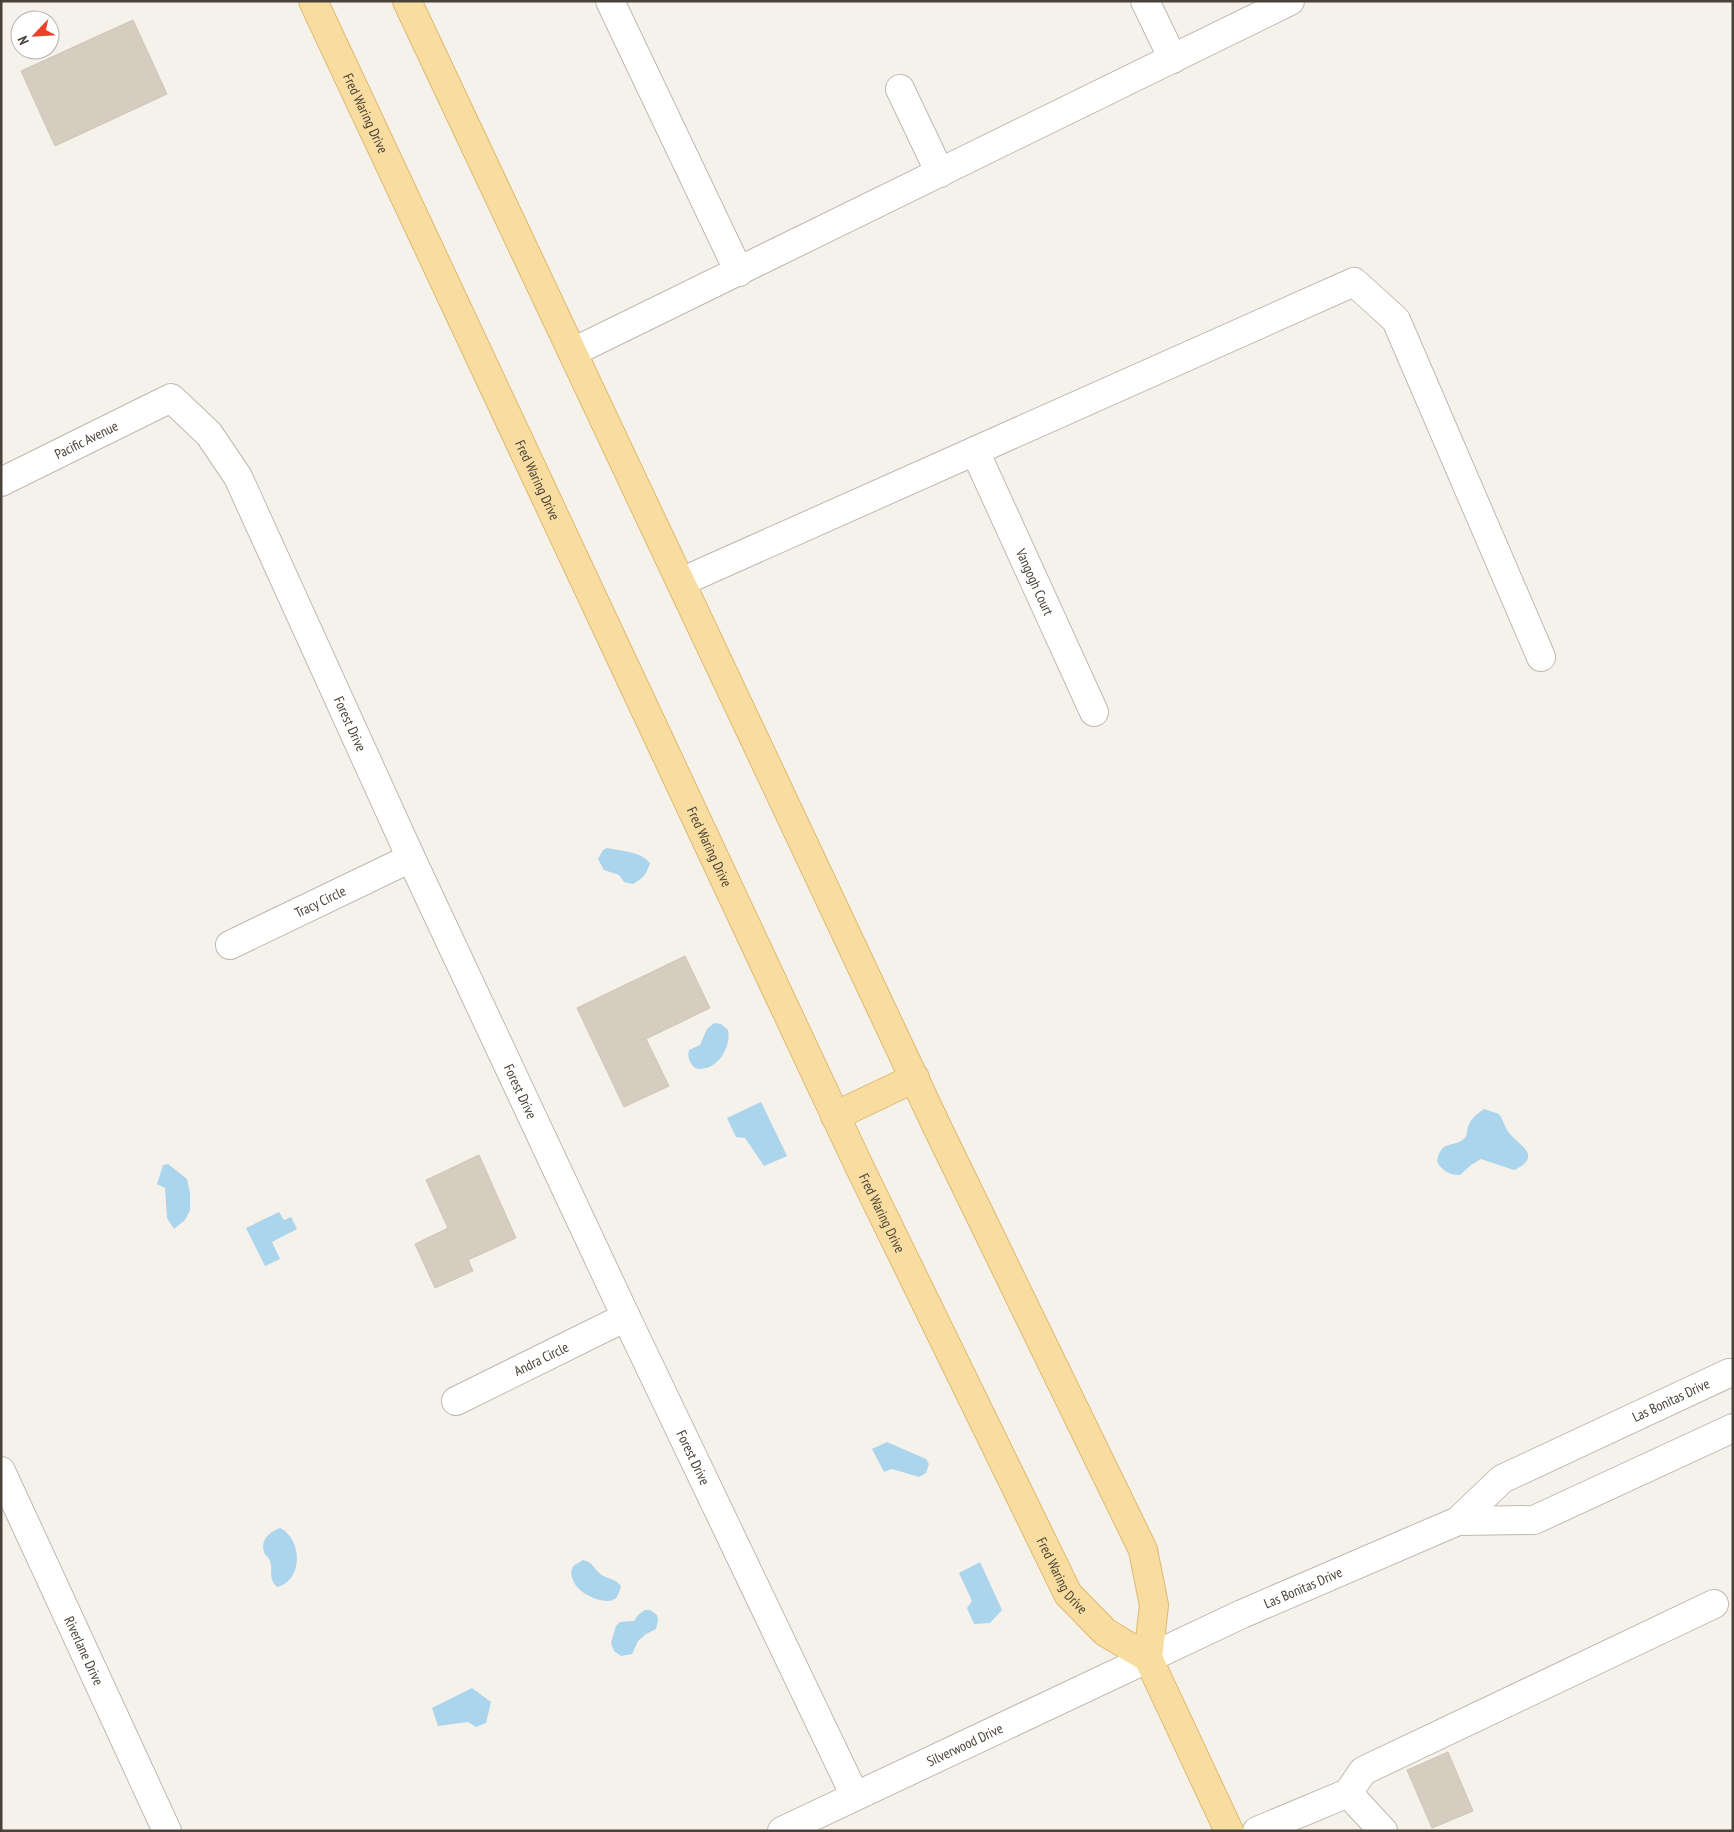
<svg xmlns="http://www.w3.org/2000/svg" width="1734" height="1832" font-family="'PT Sans Narrow',sans-serif">
  <rect width="100%" height="100%" fill="#f5f1eb"/>
  <path fill="#abd4ed" d="M607,848C621,851 640,851 650,863C647,873 643,879 633,884L624,882L619,875L604,870L598,859L603,850Z
    M714,1023L721,1024L728,1030C732,1048 715,1074 695,1068C690,1063 687,1058 689,1050L700,1045L707,1029Z
    M761,1102L787,1156L764,1166L745,1138L736,1137L727,1118Z
    M1484,1109L1499,1114C1504,1121 1505,1129 1511,1135C1522,1147 1542,1157 1514,1170L1481,1159L1471,1165L1460,1175C1449,1175 1443,1171 1437,1162C1441,1138 1454,1149 1465,1138C1467,1135 1467,1130 1468,1127C1471,1118 1477,1114 1484,1109Z
    M168,1164L187,1179L190,1193V1210L185,1220L174,1229L167,1218L165,1188L157,1184L163,1165Z
    M279,1212L284,1220L291,1217L297,1229L272,1242L280,1259L265,1266L246,1228Z
    M887,1442L926,1459L929,1464L926,1473L919,1477L892,1469L884,1472L872,1449Z
    M280,1528C303,1539 303,1581 277,1587C268,1578 273,1571 270,1561C269,1557 265,1556 264,1552C260,1539 270,1532 280,1528Z
    M583,1560C592,1562 593,1567 599,1573C606,1579 615,1578 621,1586C620,1590 618,1595 616,1598C607,1606 585,1596 578,1588C574,1584 572,1579 571,1573L573,1566Z
    M980,1562L1002,1610L990,1623L974,1624L967,1608L972,1601L959,1573Z
    M645,1610H650L657,1615L658,1621L656,1629L646,1634L638,1641L632,1654L621,1656L614,1651L611,1643L616,1626L620,1622L634,1621L638,1615Z
    M472,1688L491,1702L486,1723L476,1727L468,1722L438,1726L432,1708Z"/>
  <path fill="#d6cdc1" stroke="#d0c4b4" d="M133,20L167,94L55,146L21,71Z
    M685,956L710,1008L646,1039L669,1086L624,1107L577,1008Z
    M479,1155L516,1238L468,1260L473,1271L435,1288L415,1244L448,1228L426,1180Z
    M1448,1752L1473,1811L1432,1828L1407,1770Z"/>
  <g fill="none" stroke-linecap="round" stroke-linejoin="round">
    <defs>
      <g id="minor">
        <path d="M610,1L739,272"/>
        <path d="M1145,1L1173,59"/>
        <path d="M900,89L940,173"/>
        <path d="M573,352L1290,1"/>
        <path id="s1" d="M975,451L1094,712"/>
        <path id="s2" d="M1,482L171,398L209,434L238,477L411,858L626,1317L855,1796"/>
        <path d="M681,582L1354,282L1396,320L1541,657"/>
        <path id="s3" d="M230,945L411,858"/>
        <path id="s4" d="M456,1401L626,1317"/>
        <path id="s5" d="M1,1471L167,1831"/>
        <path d="M1458,1521L1534,1520L1733,1428"/>
        <path d="M1348,1793L1363,1771L1714,1604"/>
        <path id="s6" d="M782,1831L1242,1614L1458,1521L1502,1479L1729,1373H1733"/>
        <path d="M1257,1831L1348,1793L1383,1831"/>
      </g>
      <g id="major">
        <path id="s7" d="M313,1L859,1166L1068,1594L1105,1632L1148,1658"/>
        <path d="M407,1L938,1129L1143,1550L1154,1605L1148,1658L1229,1831"/>
        <path d="M835,1116L915,1078"/>
      </g>
    </defs>
    <use href="#minor" stroke="#c0b9ae" stroke-width="30"/>
    <use href="#major" stroke="#deb96f" stroke-width="30"/>
    <use href="#minor" stroke="#fff" stroke-width="28"/>
    <use href="#major" stroke="#f9dda0" stroke-width="28"/>
  </g>
  <g text-anchor="middle" dominant-baseline="central" stroke-width="4" stroke-linejoin="round" paint-order="stroke">
    <g font-size="14" fill="#494239" stroke="#fff">
      <text stroke="none"><textPath href="#s7" startOffset="124">Fred Waring Drive</textPath></text>
      <text stroke="none"><textPath href="#s2" startOffset="95">Pacific Avenue</textPath></text>
      <text stroke="none"><textPath href="#s7" startOffset="529">Fred Waring Drive</textPath></text>
      <text stroke="none"><textPath href="#s1" startOffset="144">Vangogh Court</textPath></text>
      <text stroke="none"><textPath href="#s2" startOffset="565">Forest Drive</textPath></text>
      <text stroke="none"><textPath href="#s7" startOffset="934">Fred Waring Drive</textPath></text>
      <text stroke="none"><textPath href="#s3" startOffset="100">Tracy Circle</textPath></text>
      <text stroke="none"><textPath href="#s2" startOffset="970">Forest Drive</textPath></text>
      <text stroke="none"><textPath href="#s7" startOffset="1339">Fred Waring Drive</textPath></text>
      <text stroke="none"><textPath href="#s4" startOffset="95">Andra Circle</textPath></text>
      <text stroke="none"><textPath href="#s6" startOffset="991">Las Bonitas Drive</textPath></text>
      <text stroke="none"><textPath href="#s2" startOffset="1375">Forest Drive</textPath></text>
      <text stroke="none"><textPath href="#s7" startOffset="1744">Fred Waring Drive</textPath></text>
      <text stroke="none"><textPath href="#s6" startOffset="575">Las Bonitas Drive</textPath></text>
      <text stroke="none"><textPath href="#s5" startOffset="198">Riverlane Drive</textPath></text>
      <text stroke="none"><textPath href="#s6" startOffset="202">Silverwood Drive</textPath></text>
    </g>
  </g>
  <rect width="1734" height="1832" fill="none" stroke="#494239" stroke-width="5"/>
  <g transform="translate(35 35) rotate(245)"><circle r="24" fill="#ffffff" stroke="#b6b3b0"/>
  <path d="M0-4L9 19L0 12L-9 19Z" fill="#ef3f28"/>
  <text y="-8" font-size="14" font-weight="bold" text-anchor="middle" fill="#494239">N</text>
  </g>
</svg>
